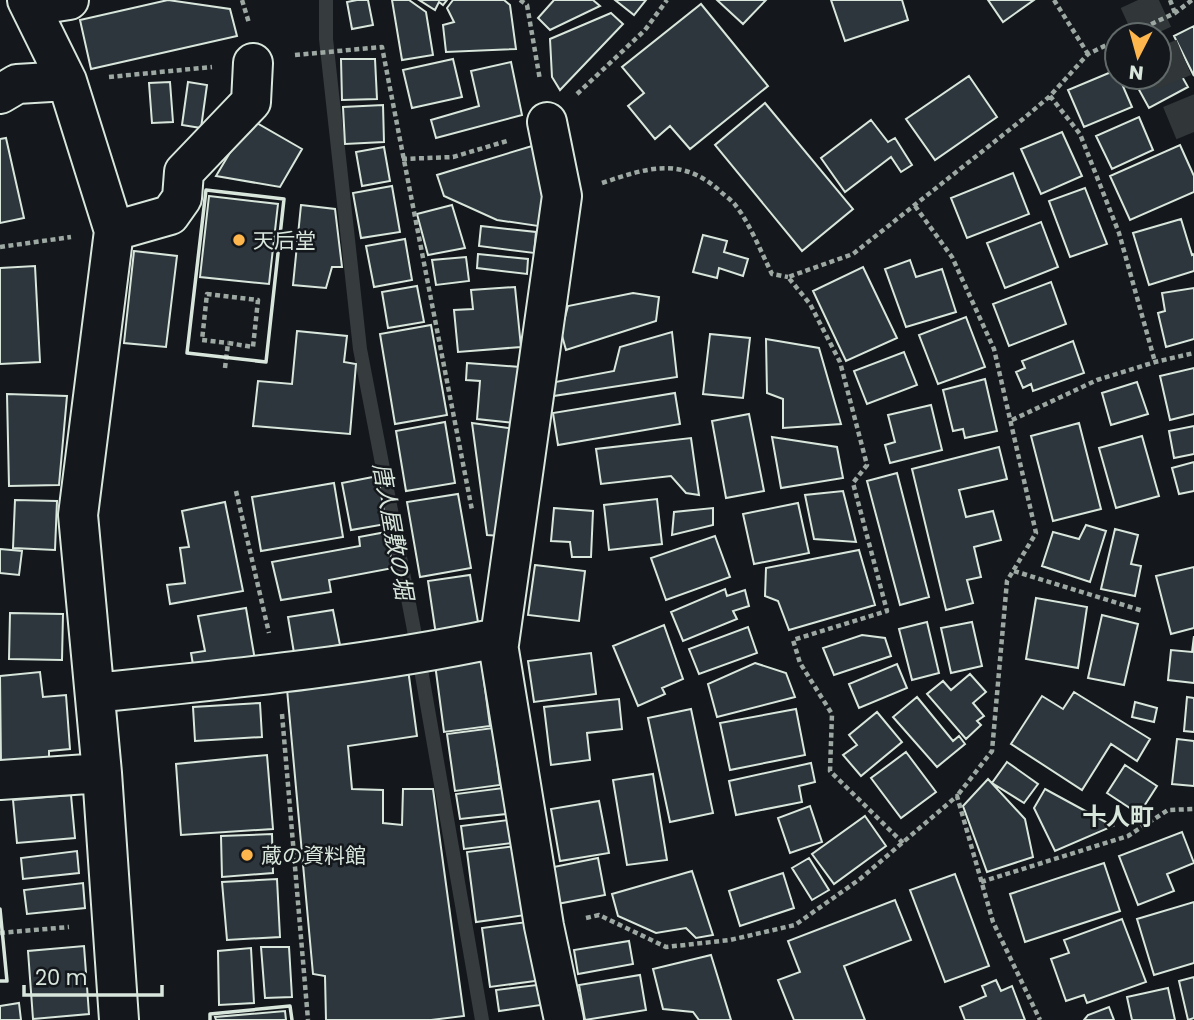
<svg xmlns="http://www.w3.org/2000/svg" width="1194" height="1020" font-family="Poppins,'Noto Sans JP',sans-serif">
  <rect width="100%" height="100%" fill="#14181c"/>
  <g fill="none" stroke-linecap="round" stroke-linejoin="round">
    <path stroke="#363b3e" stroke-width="14" d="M326,0V39L360,349L415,635L482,1020"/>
  </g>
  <path fill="#2c363c" stroke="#d8e6dc" stroke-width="2" d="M168,0L230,9L237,36L91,69L80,20Z
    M357,0H368L373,25L352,29L347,2Z
    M392,0H409L426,12L433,55L402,60Z
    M419,0H447L443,5L439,2L435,10Z
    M453,0H504L510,5L516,49L446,52L443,25L454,22L447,8Z
    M554,0H593L600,6L550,30L538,18Z
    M615,0H646L634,15Z
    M717,0H766L743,24Z
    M831,0H902L908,20L845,41Z
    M988,0H1034L1003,22Z
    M701,4L768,86L690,149L670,126L655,139L628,106L644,93L622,67Z
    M611,13L623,24L560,90L552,77L550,39Z
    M1194,26V76L1174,36Z
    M1159,36L1188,87L1149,108L1132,77H1159Z
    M341,59H375L377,99L342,100Z
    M453,59L462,97L412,108L403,70Z
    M511,62L522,115L436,138L431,120L479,106L471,71Z
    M1116,70L1117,77H1119L1132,107L1084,127L1068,90Z
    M969,76L997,117L935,160L906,119Z
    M170,82L173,122L152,123L149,83Z
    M188,82L207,85L201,128L182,125Z
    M765,103L853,209L802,251L715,145Z
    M383,105L384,142L345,144L343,107Z
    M1139,117L1153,150L1112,169L1096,136Z
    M250,119L302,149L280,187L216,176Z
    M871,120L888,142L895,138L912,165L901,172L891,157L845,192L821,158Z
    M1062,132L1082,176L1041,194L1021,149Z
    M6,138L24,218L0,223V139Z
    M1180,145L1194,176V192L1130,220L1110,176Z
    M532,146L539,168L543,203L538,226L497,220L444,196L437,175Z
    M384,147L390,181L362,186L356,152Z
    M1013,173L1029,214L967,238L951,198Z
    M392,186L400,232L361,238L353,193Z
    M1085,188L1107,244L1070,257L1049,201Z
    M209,196L278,204L269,284L200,277Z
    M301,205L335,209L342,267H332L326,288L293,285Z
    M452,205L465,248L428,255L417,214Z
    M1181,219L1192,255L1194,254V271L1149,285L1133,233Z
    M1041,222L1058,267L1005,288L987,243Z
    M481,226L536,232L534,253L479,246Z
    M703,235L727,241L724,252L748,259L743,276L719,268L717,278L693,272Z
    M405,239L412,280L374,287L366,246Z
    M134,251L177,256L166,347L124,343Z
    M478,254L528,259L527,274L477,268Z
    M466,257L469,281L436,285L432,260Z
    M910,260L916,277L942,269L956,312L906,327L885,269Z
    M35,266L40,362L0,364V268Z
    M863,267L897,338L846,361L813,291Z
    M1051,282L1066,324L1009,346L993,304Z
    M417,286L424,322L388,328L382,292Z
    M515,287L521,347L458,352L454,310L473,309L471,290Z
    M1194,288V339L1166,347L1158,313L1165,311L1162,293Z
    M633,293L659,297L656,321L566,350L561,332L568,306Z
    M966,317L985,367L938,384L919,335Z
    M431,325L447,415L395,424L380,334Z
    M297,331L347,336L344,362L356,364L350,434L253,426L258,381L292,384Z
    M672,332L677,377L547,397L545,384L614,371L620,347Z
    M710,334L750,338L743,398L703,394Z
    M766,339L819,348L841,424L783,428V399L767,393Z
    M1073,341L1084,373L1033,391L1031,384L1023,388L1016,372L1025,368L1022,361Z
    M904,352L917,385L867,404L854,371Z
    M467,363L520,367L516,423L477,419L480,381L466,380Z
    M1194,368V414L1170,420L1160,376Z
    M985,379L997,431L965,438L963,429L953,431L943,390Z
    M1137,382L1148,414L1111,425L1102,393Z
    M675,393L680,424L558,445L553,413Z
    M7,394L67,396L59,485L9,486Z
    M931,405L942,450L890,463L885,445L895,442L888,415Z
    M749,414L764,491L726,498L712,421Z
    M445,422L455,483L406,491L396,431Z
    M472,423L515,429L502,536L487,535Z
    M1079,423L1101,509L1053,521L1031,436Z
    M1194,426V454L1174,458L1169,431Z
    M1142,436L1159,496L1116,508L1099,448Z
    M772,437L837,447L843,478L781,488Z
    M691,438L699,495L686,493L671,476L601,484L596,449Z
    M999,447L1007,479L959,490L966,517L993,511L1001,540L974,547L981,577L967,580L973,603L946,610L912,469Z
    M1194,462V491L1179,494L1172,468Z
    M897,473L929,597L900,605L867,481Z
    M378,476L386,524L351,530L342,483Z
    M334,483L343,537L261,551L252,497Z
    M843,491L856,542L814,539L805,495Z
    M458,494L471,568L420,577L407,502Z
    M657,499L662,544L609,550L604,505Z
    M15,500L57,501L55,550L13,548Z
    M225,502L243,591L170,604L167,585L185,583L180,548L189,547L182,511Z
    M798,503L809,553L754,564L743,514Z
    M554,508L593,511L591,557H572L570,542L551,541Z
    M713,508V525L672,535L674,512Z
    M1086,525L1106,531L1090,582L1042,566L1053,532L1079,539Z
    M1115,529L1138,535L1131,564L1141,566L1135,596L1101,589Z
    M386,532L393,568L329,580L331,592L281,600L272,562L360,546L359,537Z
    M715,536L730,577L666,600L651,558Z
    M0,549L22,551L19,575L0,573Z
    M859,550L875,605L789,630L778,601L765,596L766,568Z
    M535,565L585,571L579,621L528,615Z
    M1194,567V628L1171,634L1156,576Z
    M470,575L479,628L436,635L428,581Z
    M725,589L727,596L745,590L749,606L733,611L737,619L683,641L671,612Z
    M1036,598L1087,607L1078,668L1026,659Z
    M246,608L256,666L195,676L191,653L205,651L198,616Z
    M333,610L340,645L294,653L288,617Z
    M10,613L63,614L62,660L9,659Z
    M1102,615L1138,624L1124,685L1088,678Z
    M927,622L939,673L912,680L899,629Z
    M972,622L982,666L951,673L941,628Z
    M664,625L683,679L662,688L665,694L638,706L613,646Z
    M748,627L757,653L699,674L689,649Z
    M862,635L885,638L891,656L834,675L823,648Z
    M1194,636V683L1168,680L1171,650L1192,652Z
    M591,653L596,694L534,702L528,661Z
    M481,658L490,726L444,732L435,664Z
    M755,663L786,673L795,697L717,717L708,684Z
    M897,664L907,688L859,708L849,684Z
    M408,669L417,736L348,746L352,789L383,790V823L402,825L403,789H433L464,1016L431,1020H326L325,976L313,974L287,689Z
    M40,672L43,697L66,695L70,749L49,751V759L1,764L0,676Z
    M970,674L986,692L973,703L984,716L977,721L981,725L966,739L927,694L943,681L951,690Z
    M1074,692L1150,739L1137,761L1111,744L1082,790L1011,744L1042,696L1063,709Z
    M917,697L953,741L959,736L965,744L937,767L893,717Z
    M1187,697L1194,698V732L1184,731Z
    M619,699L622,729L587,733L590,760L551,765L544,707Z
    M1135,702L1157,708L1154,722L1132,717Z
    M260,703L262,737L195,741L193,707Z
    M691,709L713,813L670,822L648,718Z
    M796,709L805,755L730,770L720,723Z
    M877,712L902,742L861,776L843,755L857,745L849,735Z
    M493,728L500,785L455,791L447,734Z
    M1177,739L1194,741V786L1172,784Z
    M906,752L936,792L901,818L871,778Z
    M267,755L273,829L181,835L176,764Z
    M1007,762L1038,784L1024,803L992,783Z
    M811,763L815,782L799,786L802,802L736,815L729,781Z
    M1125,765L1157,786L1139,814L1107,793Z
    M653,774L667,860L627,865L613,780Z
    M988,779L1025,819L1033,857L987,872L963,806Z
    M503,788L506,814L460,819L456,794Z
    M1045,789L1113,826L1055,851L1034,808Z
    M71,795L75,838L17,843L13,800Z
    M599,801L609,853L560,861L551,809Z
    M810,806L822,842L790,853L778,818Z
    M865,816L886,846L834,884L812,854Z
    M508,820L512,843L464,849L461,826Z
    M1182,832L1194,863L1167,874L1174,891L1138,905L1119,856Z
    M272,834L273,873L222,877L221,836Z
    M516,846L525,915L476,922L467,852Z
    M77,851L79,873L23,879L21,858Z
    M598,858L605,895L557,904L549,868Z
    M809,858L829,890L812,900L792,868Z
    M1104,863L1120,911L1025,942L1010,894Z
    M692,871L713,935L696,938L686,928L656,933L618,916L612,894Z
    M783,873L794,908L740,926L729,891Z
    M955,874L989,966L945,982L910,890Z
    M277,879L280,937L227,940L222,882Z
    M83,883L85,908L27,914L24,890Z
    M895,900L911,940L844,966L865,1020H794L778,980L800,972L788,941Z
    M1194,902V963L1154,975L1137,919Z
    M1122,919L1146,982L1087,1003L1084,995L1066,1001L1051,959L1069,953L1064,940Z
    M535,921L543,980L490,987L482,928Z
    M629,941L633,964L578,974L574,950Z
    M84,946L89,1014L33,1019L28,951Z
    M261,947H289L292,997L265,998Z
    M251,948L254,1003L219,1005L218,951Z
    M711,955L731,1020H699L693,1012L663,1009L653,969Z
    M640,975L646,1010L585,1020L579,985Z
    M1194,977V1018L1188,1020L1179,981Z
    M996,980L1001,991L1012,986L1025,1020H965L960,1007L986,996L982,986Z
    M545,984L548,1004L499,1011L496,990Z
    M1168,988L1175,1020H1132L1127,997Z
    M19,1003L21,1020H0V1006Z
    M1109,1007L1114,1020H1084L1088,1015Z
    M285,1011L286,1020H216L215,1017Z"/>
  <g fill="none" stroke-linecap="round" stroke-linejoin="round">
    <path stroke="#313739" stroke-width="38" stroke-dasharray="38 19" stroke-linecap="butt" d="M1138,0L1154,35
      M1159,47L1194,132"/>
    <defs>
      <path id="minor" d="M27,0L67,81L114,231L78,515L102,773L119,1020
        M31,6L69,0
        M0,94L17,84L67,81
        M114,231L170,215L182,198L184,172L251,102L253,63
        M499,644L562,196L547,122
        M95,693C230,679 365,666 497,638L544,926L564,1020
        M0,780L102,773"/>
    </defs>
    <use href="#minor" stroke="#d8e6dc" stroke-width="42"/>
    <path stroke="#9da8a2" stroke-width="4.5" stroke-dasharray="5 3.5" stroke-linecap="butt" d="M242,0L249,23
      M520,0L527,5L540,80
      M1054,0L1088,54
      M1170,0L1175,13
      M1128,35L1175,13L1192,0
      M295,55L382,47L472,510
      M109,77L212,67
      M577,94L645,30L667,0
      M1050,96L1080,134L1119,233L1155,362
      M402,159L453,157L507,141
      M602,183C647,168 681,156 720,191C725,196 732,200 736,206C749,222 762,254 772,274L788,277
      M915,206L952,257L994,349L1036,533L1007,581L992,751L957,796
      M0,247L71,237
      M225,368L228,343L253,347L258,300L207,294L202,340L228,343
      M1012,420L1097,380L1155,362L1194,353
      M236,491L269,633
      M1014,571L1143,611
      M282,714L308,1020
      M903,843L830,771L832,714L800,663L793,640L887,611L853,483L867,465L840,362L810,304L788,277L853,254L1023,119L1050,96L1088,54L1117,40
      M981,882L1128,836L1168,810L1194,809
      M586,918L599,915L666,947L730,940L795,925L860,879L957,796L993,922L1040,1020
      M0,933L69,927"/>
    <use href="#minor" stroke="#14181c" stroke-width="38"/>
    <path stroke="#d8e6dc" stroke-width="3.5" d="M206,190L284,199L266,362L187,353Z
      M0,909L7,981H0
      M210,1020V1014L290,1006L292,1020"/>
  </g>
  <g fill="#ffb74d" stroke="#14181c" stroke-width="2.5">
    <circle cx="239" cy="240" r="7"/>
    <circle cx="247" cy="855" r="7"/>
  </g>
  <g text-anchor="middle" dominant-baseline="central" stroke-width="5" stroke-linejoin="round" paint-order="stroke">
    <g font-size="21" fill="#d8e6dc" stroke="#14181c" text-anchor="start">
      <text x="253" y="240">天后堂</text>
      <text x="261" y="855">蔵の資料館</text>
    </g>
    <g font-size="23" font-style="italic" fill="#d8e6dc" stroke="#14181c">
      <text transform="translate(393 531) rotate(80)">唐人屋敷の堀</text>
    </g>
    <g font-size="24" font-weight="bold" fill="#d8e6dc" stroke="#14181c">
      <text x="1118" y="816">十人町</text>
    </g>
  </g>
  <g transform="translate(1138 56) rotate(186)"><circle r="33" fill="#14181c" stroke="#626a69" stroke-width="2"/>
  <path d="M0-5L12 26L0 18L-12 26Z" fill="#ffb74d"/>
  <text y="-10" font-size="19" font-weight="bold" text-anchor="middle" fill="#d8e6dc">N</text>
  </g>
  <path d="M24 985v10h138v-10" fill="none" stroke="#d8e6dc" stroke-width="3.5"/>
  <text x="35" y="985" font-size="21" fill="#d8e6dc" stroke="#14181c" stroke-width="5" paint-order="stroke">20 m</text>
</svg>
